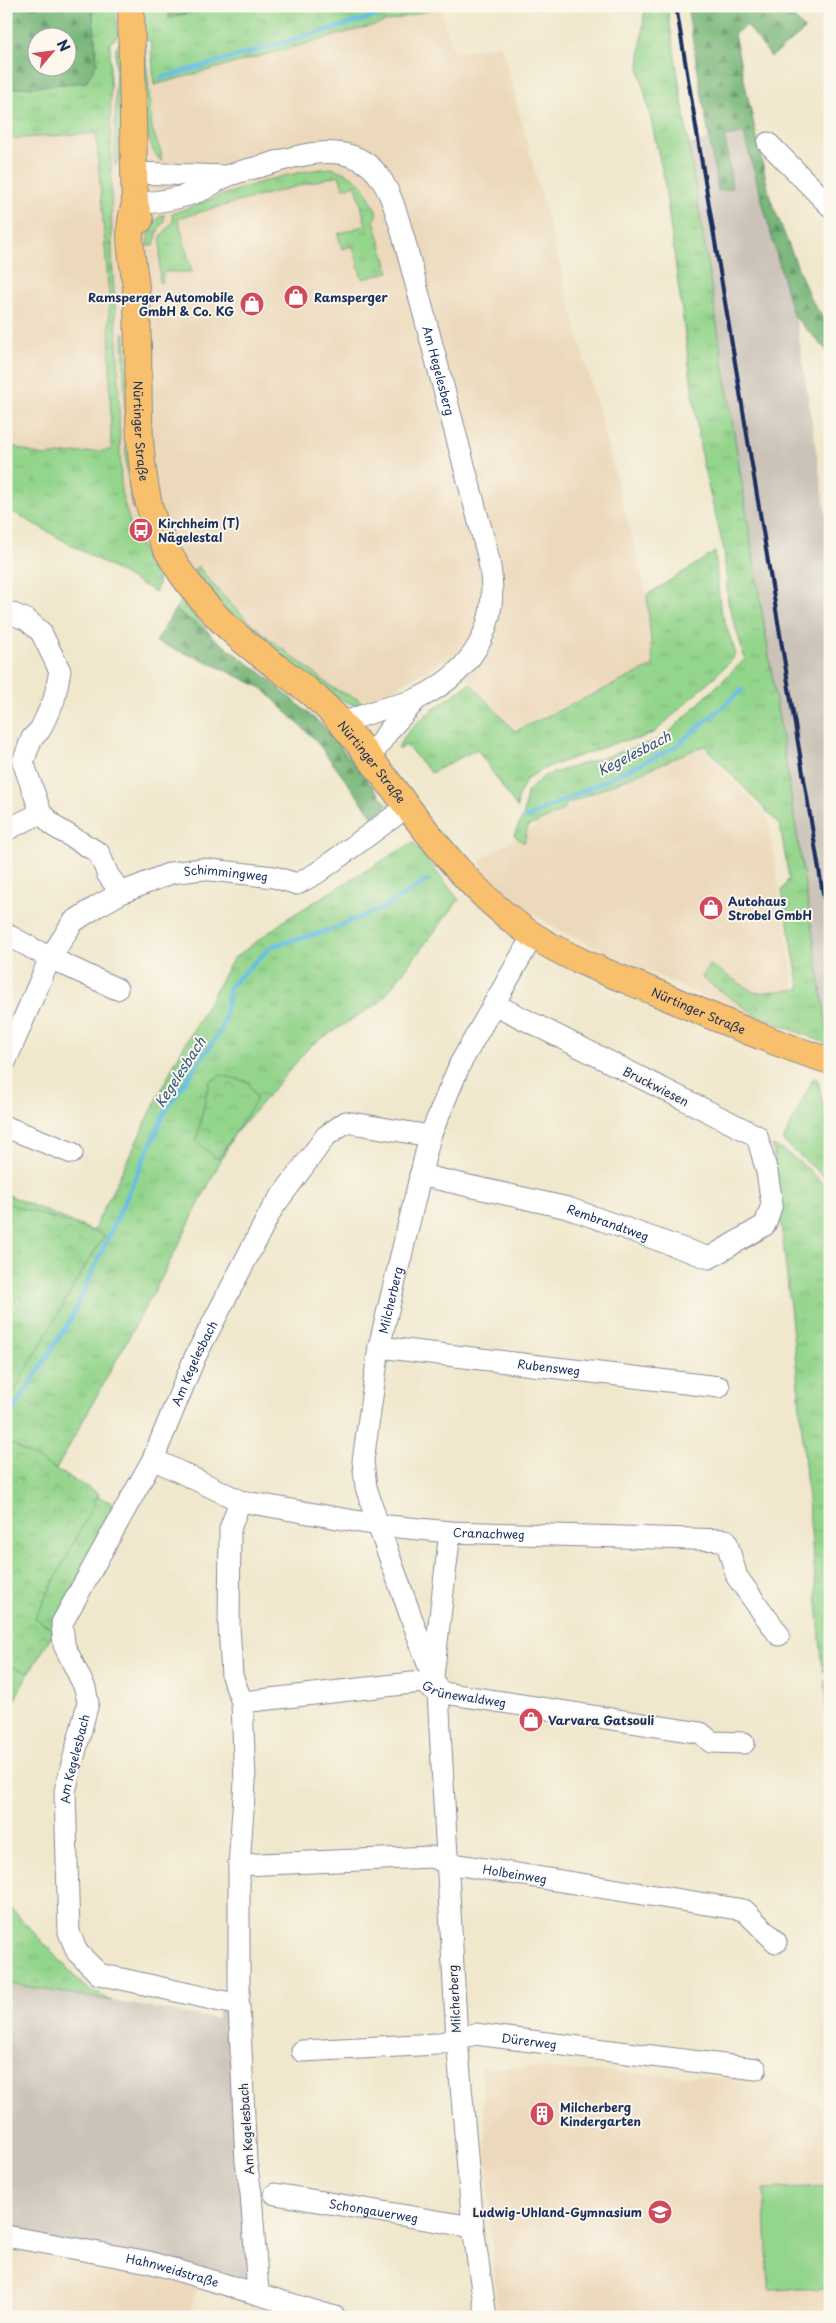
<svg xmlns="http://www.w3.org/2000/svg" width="836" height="2323" font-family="'Playpen Sans',sans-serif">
  <defs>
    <pattern id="grass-tufts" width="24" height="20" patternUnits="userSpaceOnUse" patternTransform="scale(1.25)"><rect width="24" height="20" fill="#94d58c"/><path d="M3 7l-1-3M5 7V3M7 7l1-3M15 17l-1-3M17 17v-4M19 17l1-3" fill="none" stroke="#7fb77b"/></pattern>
    <pattern id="forest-firs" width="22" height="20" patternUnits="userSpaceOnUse" patternTransform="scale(1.25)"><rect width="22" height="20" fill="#77b678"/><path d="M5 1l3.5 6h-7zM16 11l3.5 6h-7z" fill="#619466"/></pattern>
    <pattern id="park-crowns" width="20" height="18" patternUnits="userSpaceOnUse" patternTransform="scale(1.25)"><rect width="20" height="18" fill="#94d58c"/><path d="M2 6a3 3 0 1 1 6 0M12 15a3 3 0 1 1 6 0" fill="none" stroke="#7fb77b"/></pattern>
  </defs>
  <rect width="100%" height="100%" fill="#fbf7ec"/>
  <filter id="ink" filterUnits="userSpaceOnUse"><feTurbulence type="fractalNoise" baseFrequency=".02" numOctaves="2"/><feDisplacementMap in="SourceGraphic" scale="10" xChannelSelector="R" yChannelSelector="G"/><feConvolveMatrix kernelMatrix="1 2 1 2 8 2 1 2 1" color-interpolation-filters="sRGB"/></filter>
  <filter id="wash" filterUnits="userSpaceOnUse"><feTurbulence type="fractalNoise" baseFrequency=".0096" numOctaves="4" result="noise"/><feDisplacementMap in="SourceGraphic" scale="20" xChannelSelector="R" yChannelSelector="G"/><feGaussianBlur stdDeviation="1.12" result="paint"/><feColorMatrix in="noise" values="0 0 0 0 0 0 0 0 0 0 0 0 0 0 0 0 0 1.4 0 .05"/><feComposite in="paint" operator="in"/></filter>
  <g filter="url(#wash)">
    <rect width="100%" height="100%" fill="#f0e7cc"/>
    <path fill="#ecd8ba" d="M408,6H439L454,54L501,44L647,595L653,666L515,728L447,658L370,702L339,693L221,605L6,484V95L115,84Z
      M702,749L768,818L802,1035L750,1018L554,928L487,880L479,860L576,802Z
      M481,2066L764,2080L789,2094L830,2107V2317H497Z
      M6,2231L199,2272L190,2317H6Z"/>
    <path fill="#cbc3b8" d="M750,132L795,313L826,514L830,519V1037L787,780L688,144Z
      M6,1983L217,2019L219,2005L235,2008L253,2286L6,2231Z"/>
    <path fill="url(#grass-tufts)" stroke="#588275" d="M92,6H115L119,35L110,43L112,258L118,357L121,492L131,527L159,583L155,592L6,508V444L42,456L111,450L109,296L96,133L6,139V89L86,82L97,63Z
      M143,6H169V18L217,6L441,7L154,85L151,43L143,36Z
      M645,6H667L830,1045L754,1014L702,978L709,964L755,993L800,989L782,891L789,878L780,825L704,746L567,804L560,812L528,827L524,843L514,835L524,814L527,792L544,776L662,739L745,659L728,602L724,550L702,461L664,178L639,67Z
      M123,39L122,154L115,166L116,46Z
      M138,39L145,44L152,129L161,152L162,162C139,142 141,70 138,39Z
      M331,168C360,176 366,188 377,214L374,221L389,272L362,279L353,246L342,249L338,234L366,225L356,185L343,188L339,175L178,218L192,272H163L162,283L159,282L161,236L173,222L172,214C224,195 275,173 331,168Z
      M164,214V222L159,228L154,245L147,246C148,232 152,222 164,214Z
      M123,333H125L139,506L133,508L126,465Z
      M715,552L720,608L735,651L733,659L655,732L638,739L621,741L548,767L527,778L518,797L517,808L477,749L431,773L406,745L399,750L398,748C412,719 445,703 470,683L515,731L653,666L647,595Z
      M198,566C237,618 282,648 332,687C342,695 357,695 365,705H354L333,696L231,615L193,570Z
      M181,602L184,604L211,635L175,609Z
      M413,842L459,900L380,1002L311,1045L233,1136L161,1279L52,1477L117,1505L6,1716V1194L93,1231L174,1064L233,959L288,918Z
      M813,1078L818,1080L830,1143V1182L783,1141Z
      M773,1146C791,1152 819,1177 830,1193V1675L823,1671L797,1373Z
      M6,1903L85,1987L112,2001L6,1983Z"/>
    <path fill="url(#forest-firs)" stroke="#49726b" fill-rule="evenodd" d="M6,6H92L97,63L86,82L6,89ZM38,38H68V68H38Z
      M169,6H217L169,18Z
      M687,6H784L805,30L771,57L747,25L734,34L770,198L810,298L830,328V354L793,315L744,134L725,137L732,188L718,191Z
      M175,609L265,676L324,727L388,805L374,818L316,741L262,688L208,662L156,642Z"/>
    <path fill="url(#park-crowns)" stroke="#588275" d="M222,1075L248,1082L257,1099L218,1159L196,1142L209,1082Z
      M6,1203L105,1235L81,1273L6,1406Z
      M6,1441L99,1494L35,1618L55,1631L29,1673L10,1666L6,1673Z
      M825,1680L830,1683V1832Z"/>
    <path fill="#94d58c" stroke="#588275" d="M829,2186L830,2288L769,2290L764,2189Z"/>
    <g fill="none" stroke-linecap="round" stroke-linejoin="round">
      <path stroke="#67bee4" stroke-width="4.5" d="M161,78L411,6
        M526,818L674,748L742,690
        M6,1422L72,1317L168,1106L222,1029L230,986L272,946L327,931L387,906L427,880"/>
    </g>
  </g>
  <g filter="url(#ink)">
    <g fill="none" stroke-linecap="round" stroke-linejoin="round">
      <defs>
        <g id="minor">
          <path d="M768,143L830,206"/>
          <path d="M134,173L226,176"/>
          <path id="s1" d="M135,204C158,202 181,199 202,190C210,187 217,180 225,177C237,172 250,169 262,166C299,155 351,138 379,176C392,194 398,218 404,239L487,552C503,618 479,668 419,698C409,703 396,705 386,708C371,712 356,718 342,723"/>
          <path d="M6,611L27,620L41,632L60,671L54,700L40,730L32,738L23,762L41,813L55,827L99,853L108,875L121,893"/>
          <path d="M370,758L389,730L417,699"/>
          <path d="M6,830L41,813"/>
          <path d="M6,934L50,958L117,989"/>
          <path id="s2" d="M6,1060L50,958L73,922L96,907L121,893L171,873L202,869L274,877L297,884L317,873L408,806"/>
          <path d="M6,1127L72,1153"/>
          <path id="s3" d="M420,1175L568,1208L709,1258L765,1225L772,1204L767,1172L757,1136L494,1004"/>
          <path id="s4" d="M379,1347L719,1387"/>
          <path id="s5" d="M153,1459L240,1501L378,1525L450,1532L726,1540L737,1577L779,1635"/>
          <path d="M433,1676L450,1532"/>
          <path id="s6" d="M242,1702L421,1682L438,1692L701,1733L711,1742L744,1743"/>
          <path id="s7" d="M239,1865L431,1857L447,1863L744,1910L776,1942"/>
          <path d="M239,1995V1865L245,1782L242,1702L232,1676L229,1625L230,1529L240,1501"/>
          <path id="s8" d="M302,2051L437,2044L475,2034L756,2069"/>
          <path id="s9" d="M275,2194L473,2227"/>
          <path id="s10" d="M6,2236L149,2262L335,2317"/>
          <path id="s11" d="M258,2293L251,2193L246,2162L239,2005L99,1974L77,1952L69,1932L65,1791L88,1703L85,1688L64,1645L62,1623L153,1459L195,1357L272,1209L326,1136L346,1122L430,1136"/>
          <path id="s12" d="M486,2317L473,2227L457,2039L438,1692L378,1525L366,1487L363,1461L379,1347L430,1136L460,1064L533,935"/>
        </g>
        <g id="major">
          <path d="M131,6L134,173L135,204L140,220"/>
          <path id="s13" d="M135,204C125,234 133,258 136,288C138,306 137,325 138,343C139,395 137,449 148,500C160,554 200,604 241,639C275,668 314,690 343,725C404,796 454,884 534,936C571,960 614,975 655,992C713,1017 770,1042 830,1061"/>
        </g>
      </defs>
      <use href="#minor" stroke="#868b95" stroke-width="23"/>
      <use href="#major" stroke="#868b95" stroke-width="28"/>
      <use href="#minor" stroke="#fff" stroke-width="21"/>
      <use href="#major" stroke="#f8bf6c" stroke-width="26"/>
      <path stroke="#1b2f5e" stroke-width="4" d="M676,6L830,936"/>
    </g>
  </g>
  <defs>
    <symbol id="shop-disc" viewBox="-11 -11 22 22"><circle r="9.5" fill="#d1495b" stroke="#fbf7ec"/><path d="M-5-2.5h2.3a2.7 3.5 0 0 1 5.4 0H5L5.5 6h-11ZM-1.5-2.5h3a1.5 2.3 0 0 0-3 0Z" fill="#fff"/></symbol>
    <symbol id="bus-disc" viewBox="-11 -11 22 22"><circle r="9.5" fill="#d1495b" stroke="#fbf7ec"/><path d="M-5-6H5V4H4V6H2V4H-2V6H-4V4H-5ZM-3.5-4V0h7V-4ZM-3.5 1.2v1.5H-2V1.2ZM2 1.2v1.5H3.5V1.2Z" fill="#fff"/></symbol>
    <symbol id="building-disc" viewBox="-11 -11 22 22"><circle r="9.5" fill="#d1495b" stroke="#fbf7ec"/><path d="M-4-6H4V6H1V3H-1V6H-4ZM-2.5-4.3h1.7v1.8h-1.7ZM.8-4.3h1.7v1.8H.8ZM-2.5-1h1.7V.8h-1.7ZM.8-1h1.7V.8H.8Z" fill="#fff"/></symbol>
    <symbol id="school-disc" viewBox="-11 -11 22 22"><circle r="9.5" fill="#d1495b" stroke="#fbf7ec"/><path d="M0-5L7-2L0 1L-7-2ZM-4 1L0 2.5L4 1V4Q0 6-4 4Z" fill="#fff"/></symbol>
  </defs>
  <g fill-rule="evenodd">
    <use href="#shop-disc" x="282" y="283" width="28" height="28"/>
    <use href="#shop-disc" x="238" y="290" width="28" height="28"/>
    <use href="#bus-disc" x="127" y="516" width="28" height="28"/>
    <use href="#shop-disc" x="697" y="894" width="28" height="28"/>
    <use href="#shop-disc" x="517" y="1706" width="28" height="28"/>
    <use href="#building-disc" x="528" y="2100" width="28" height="28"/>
    <use href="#school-disc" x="646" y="2198" width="28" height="28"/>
  </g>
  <g text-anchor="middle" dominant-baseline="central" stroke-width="4" stroke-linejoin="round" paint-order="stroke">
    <g font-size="12" font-weight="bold" fill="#1b2f5e" stroke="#fbf7ec" text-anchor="start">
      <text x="234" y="297" text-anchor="end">Ramsperger Automobile<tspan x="234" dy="14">GmbH &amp; Co. KG</tspan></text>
      <text x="314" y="297">Ramsperger</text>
      <text x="158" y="523">Kirchheim (T)<tspan x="158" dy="14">Nägelestal</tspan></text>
      <text x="728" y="901">Autohaus<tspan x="728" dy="14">Strobel GmbH</tspan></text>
      <text x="548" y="1720">Varvara Gatsouli</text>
      <text x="560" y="2107">Milcherberg<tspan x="560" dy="14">Kindergarten</tspan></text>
      <text x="642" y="2212" text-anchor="end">Ludwig-Uhland-Gymnasium</text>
    </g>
    <g font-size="12" fill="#1b2f5e" stroke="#fbf7ec">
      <text stroke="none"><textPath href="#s1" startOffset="464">Am Hegelesberg</textPath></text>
      <text stroke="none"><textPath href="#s13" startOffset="228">Nürtinger Straße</textPath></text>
      <text stroke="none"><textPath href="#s13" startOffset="648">Nürtinger Straße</textPath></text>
      <text stroke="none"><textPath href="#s2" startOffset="319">Schimmingweg</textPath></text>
      <text stroke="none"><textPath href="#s13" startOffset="1068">Nürtinger Straße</textPath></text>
      <text transform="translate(656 1086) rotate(27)">Bruckwiesen</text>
      <text stroke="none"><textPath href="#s3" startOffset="194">Rembrandtweg</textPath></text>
      <text stroke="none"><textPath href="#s12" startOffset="1034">Milcherberg</textPath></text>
      <text stroke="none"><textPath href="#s11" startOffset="1094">Am Kegelesbach</textPath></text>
      <text stroke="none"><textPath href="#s4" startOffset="171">Rubensweg</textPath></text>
      <text stroke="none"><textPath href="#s5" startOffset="348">Cranachweg</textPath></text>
      <text stroke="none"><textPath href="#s6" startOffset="226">Grünewaldweg</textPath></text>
      <text stroke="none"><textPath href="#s11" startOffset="659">Am Kegelesbach</textPath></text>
      <text stroke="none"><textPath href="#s7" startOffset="278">Holbeinweg</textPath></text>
      <text transform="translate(454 1999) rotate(-93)">Milcherberg</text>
      <text stroke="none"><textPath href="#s8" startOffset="229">Dürerweg</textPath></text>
      <text transform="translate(246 2129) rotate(-94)">Am Kegelesbach</text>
      <text stroke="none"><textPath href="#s9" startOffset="100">Schongauerweg</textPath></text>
      <text stroke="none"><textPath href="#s10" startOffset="170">Hahnweidstraße</textPath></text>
    </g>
    <g font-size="14" font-style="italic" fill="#325a86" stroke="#fbf7ec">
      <text transform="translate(634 753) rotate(-27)">Kegelesbach</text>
      <text transform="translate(180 1072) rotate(-57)">Kegelesbach</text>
    </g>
  </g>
  <rect width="836" height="2323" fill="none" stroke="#fbf7ec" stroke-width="25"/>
  <g transform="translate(52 52) rotate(61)"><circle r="24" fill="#fbf7ec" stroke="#a1a7b3"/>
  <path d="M0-4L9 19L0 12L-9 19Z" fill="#d1495b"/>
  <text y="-8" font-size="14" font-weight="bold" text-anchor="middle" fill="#1b2f5e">N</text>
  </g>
</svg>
